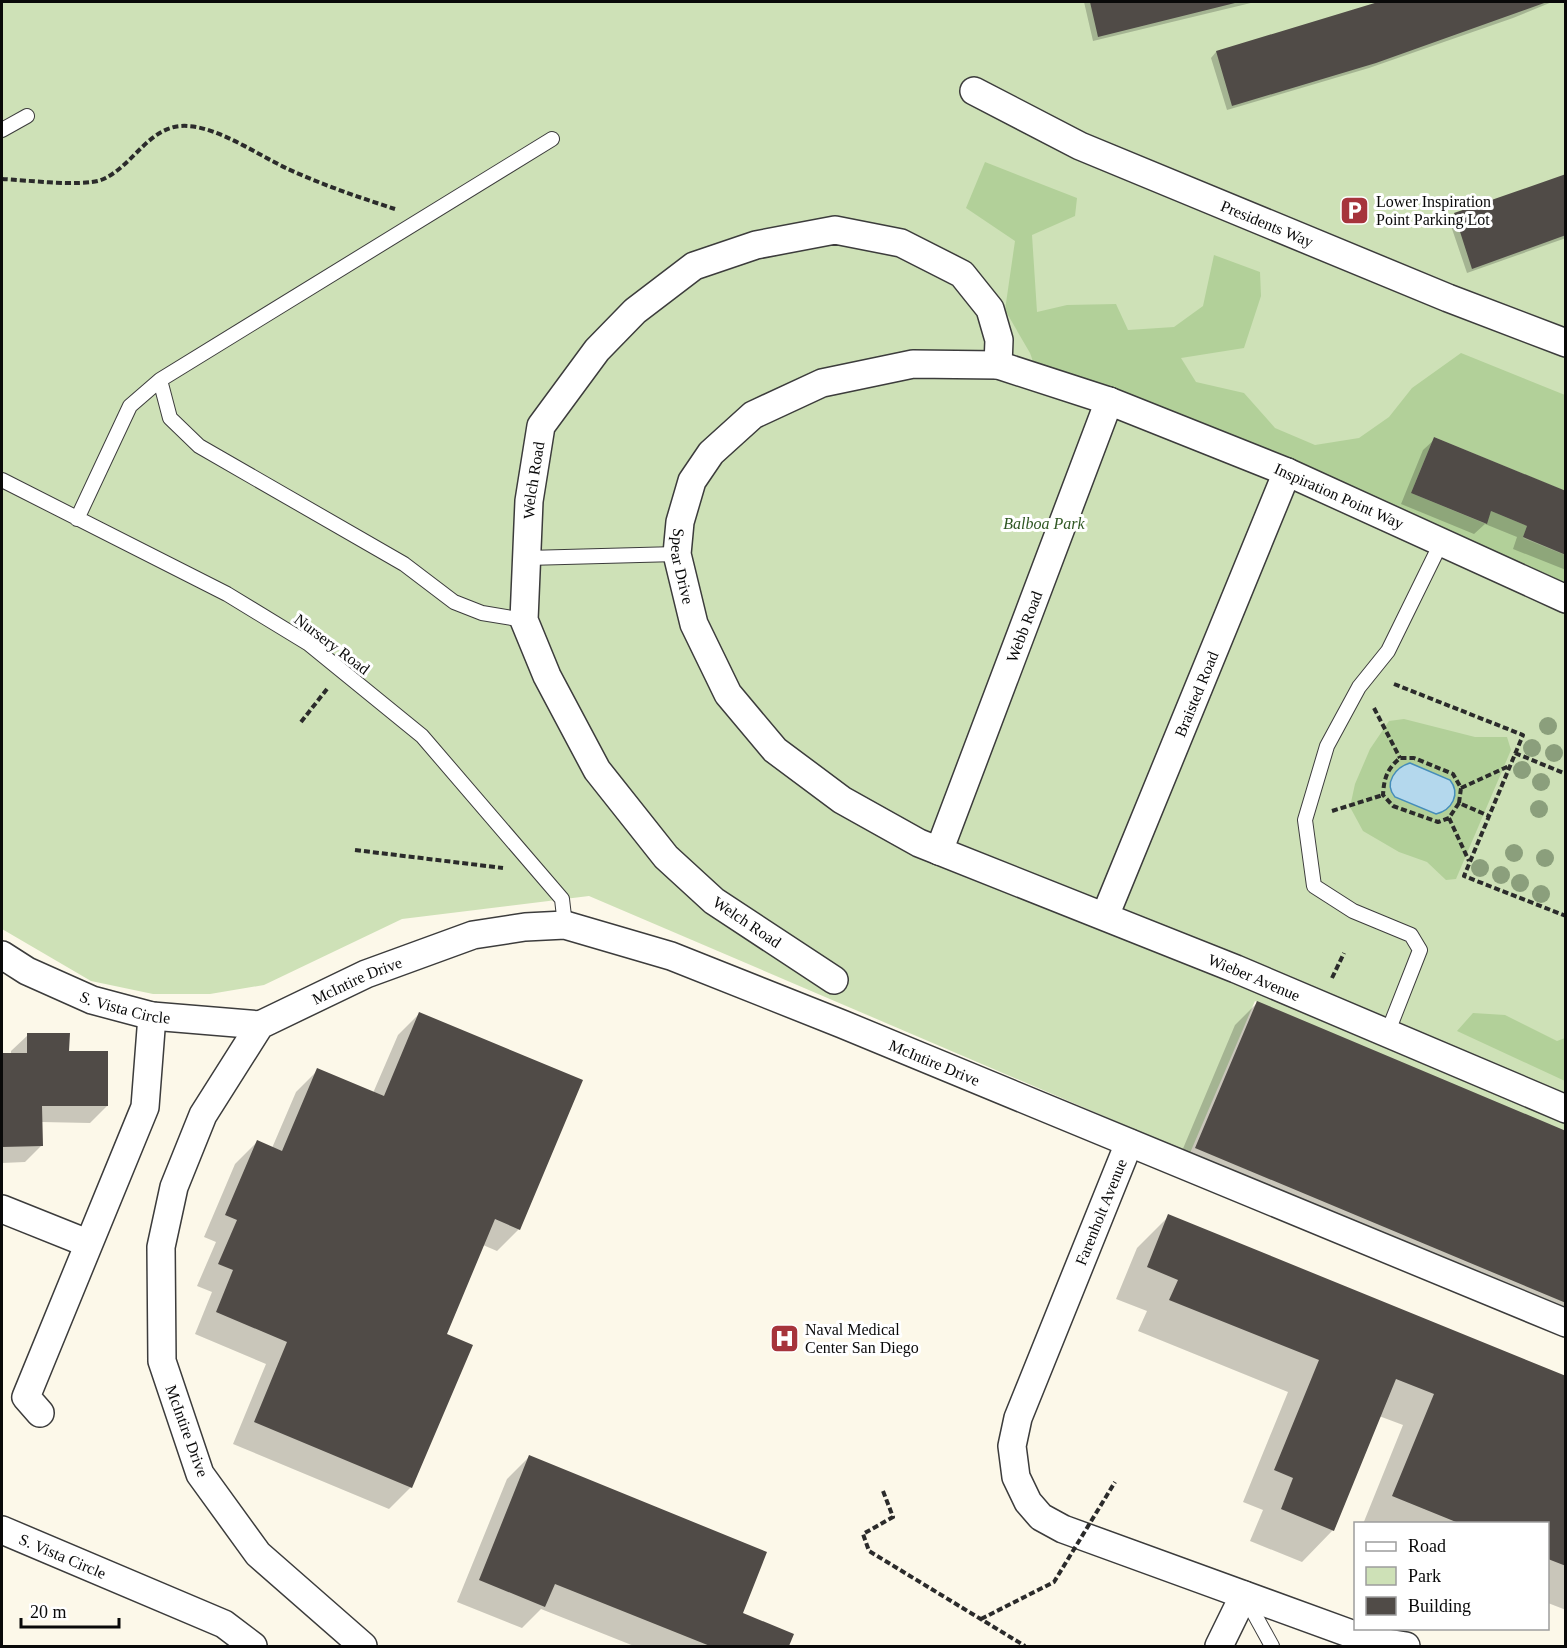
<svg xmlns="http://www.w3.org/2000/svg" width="1567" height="1648" font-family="'Times New Roman',serif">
  <rect width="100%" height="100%" fill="#fcf8e9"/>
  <path fill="#cee1b7" d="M2,2H1565V1132L1255,1001L1190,1153L589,896L402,919L264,985L210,994H153L91,981L2,929Z"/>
  <path fill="#b2d099" d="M985,162L1077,198L1075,216L1032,235L1037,312L1067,305L1116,304L1128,330L1174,327L1203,306L1214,255L1260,272L1261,296L1244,348L1181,358L1196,382L1244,393L1275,428L1315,445L1359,438L1389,417L1412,388L1461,353L1565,395V491L1434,437L1411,493L1486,524L1491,511L1527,526L1523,538L1565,555V587L1036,370L1030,353L1005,310L1015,241L966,208Z
    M1404,719L1475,737H1507L1511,750L1456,879L1446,880L1427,862L1399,852L1363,831L1350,807L1355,784L1370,749L1389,721Z
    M1473,1013L1505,1015L1557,1041L1565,1038V1081L1457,1031Z"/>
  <path fill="#b4d8ed" stroke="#458dba" stroke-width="1.5" d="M1410,763L1450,780C1461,794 1452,810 1436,814L1395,797C1383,783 1396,767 1410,763Z"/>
  <path fill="#0003" d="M1084,2H1255L1093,41Z
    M1382,2H1552L1513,18L1369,68L1227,110L1211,58L1216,52Z
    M1566,176V238L1467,273L1449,220L1454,215Z
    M1435,439L1566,493V570L1513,549L1517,537L1485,524L1474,534L1401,504L1423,450Z
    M1257,1003L1566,1132V1334L1174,1170L1235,1025Z
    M420,1013L519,1229L497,1251L483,1245L445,1334L411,1487L389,1509L233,1444L266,1364L195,1334L212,1292L197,1286L216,1242L204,1237L235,1164L257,1142L272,1148L296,1092L318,1070L373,1093L398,1035Z
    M28,1035L68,1053L107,1106L90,1123L41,1122V1146L25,1162L2,1163V1054H11V1051Z
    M1169,1216L1566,1377V1610L1548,1603V1524H1363L1403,1425L1379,1416L1333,1530L1302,1562L1250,1541L1263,1510L1243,1502L1288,1392L1138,1331L1147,1311L1116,1299L1137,1248Z
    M529,1457L741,1614L792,1635L787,1646H634L541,1609L522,1628L457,1602L507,1479Z"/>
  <path fill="#504b47" d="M1090,2H1239L1098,37Z
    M1378,2H1547L1376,63L1232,106L1216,51Z
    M1566,174V235L1472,269L1454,213Z
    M1434,437L1566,491V555L1523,537L1527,526L1491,511L1487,524L1411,493Z
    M1257,1001L1566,1131V1303L1195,1148Z
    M419,1012L583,1080L520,1230L495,1219L447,1334L473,1345L412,1488L254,1422L287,1342L216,1312L233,1270L218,1264L237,1220L225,1215L257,1140L282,1151L317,1068L384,1096Z
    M27,1033H70L69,1051H108V1106H42L43,1146L2,1147V1053H27Z
    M1168,1214L1566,1376V1566L1548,1559V1524H1461L1392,1496L1434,1394L1396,1379L1334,1531L1281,1509L1293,1478L1274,1470L1319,1360L1169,1300L1178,1280L1147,1267Z
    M529,1455L767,1552L743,1613L794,1634L789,1646H710L555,1584L545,1607L479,1580Z"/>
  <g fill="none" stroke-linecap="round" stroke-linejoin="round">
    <defs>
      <path id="lane" d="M2,130L27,116
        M2,480L227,594L309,644L422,736L562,899L565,925
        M77,519L130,406L160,380
        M527,558L677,554
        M524,620L482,613L454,602L404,564L199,446L170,418L160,380L552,139
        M1387,1034L1420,950L1411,935L1353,911L1314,886L1305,820L1327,746L1359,687L1388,651L1441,543
        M1245,1597L1272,1646"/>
      <g id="street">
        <path id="s1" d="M974,91L1080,146L1448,298L1566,343"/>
        <path id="s2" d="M1566,599L1287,472L1109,401L998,365L913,364L822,383L753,415L711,453L692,481L680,522L677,554L694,624L728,694L775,750L842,800L919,843L1236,969L1566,1109"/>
        <path id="s3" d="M939,851L1109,401"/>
        <path id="s4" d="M1105,916L1287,472"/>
        <path id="s5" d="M2,955L27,971L92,1000L152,1016L260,1025"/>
        <path id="s6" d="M834,980L714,901L666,857L597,770L547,676L524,620L529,501L541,426L597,350L635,311L694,266L756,245L835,230L901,243L962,274L990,309L999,340L998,365"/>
        <path d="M1129,1143L1018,1418L1012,1446L1016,1477L1028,1502L1041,1517L1063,1529L1368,1640L1406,1646"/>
        <path d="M2,1209L87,1243"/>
        <path d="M40,1413L26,1397L145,1107L152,1016"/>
        <path id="s7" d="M2,1530L224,1624L253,1646"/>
        <path id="s8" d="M363,1646L258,1554L200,1474L162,1361L161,1247L174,1187L203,1115L260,1025L366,974L473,935L525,927L565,925L671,956L842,1024L1566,1323"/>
        <path d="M1219,1646L1244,1595"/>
      </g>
    </defs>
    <use href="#lane" stroke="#3c3c3c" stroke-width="16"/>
    <use href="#street" stroke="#3c3c3c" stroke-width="30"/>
    <path stroke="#2b2b2b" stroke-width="4" stroke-dasharray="6 3" stroke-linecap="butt" d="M2,179C26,180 81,187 101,180C134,167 149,123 188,126C220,128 258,155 288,169C323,185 358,197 395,209
      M1394,684L1523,735L1464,876L1566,916
      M1374,708L1400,758
      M301,722L327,689
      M1515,753L1566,774
      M1461,788L1509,766
      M1459,803L1449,818L1438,822L1393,806L1383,795C1384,778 1387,769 1400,758H1414L1453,774L1461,788L1459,803L1489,816
      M1332,811L1383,795
      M1449,818L1469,861
      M355,850L503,868
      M1332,978L1344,953
      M883,1491L893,1517L863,1534L869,1551L1025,1646"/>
    <use href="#lane" stroke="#fff" stroke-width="14"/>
    <use href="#street" stroke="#fff" stroke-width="27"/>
    <path stroke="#2b2b2b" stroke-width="4" stroke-dasharray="6 3" stroke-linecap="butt" d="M981,1619L1054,1582L1115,1482"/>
  </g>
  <g fill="#8b9f7c">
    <circle cx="1548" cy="726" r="9"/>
    <circle cx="1532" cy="748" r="9"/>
    <circle cx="1554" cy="753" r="9"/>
    <circle cx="1522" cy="770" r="9"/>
    <circle cx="1541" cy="782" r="9"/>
    <circle cx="1539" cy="809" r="9"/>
    <circle cx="1514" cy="853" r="9"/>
    <circle cx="1545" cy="858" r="9"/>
    <circle cx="1480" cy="868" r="9"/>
    <circle cx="1501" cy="875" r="9"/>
    <circle cx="1520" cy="883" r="9"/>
    <circle cx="1541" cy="894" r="9"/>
  </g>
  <defs>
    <symbol id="parking-square" viewBox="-11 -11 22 22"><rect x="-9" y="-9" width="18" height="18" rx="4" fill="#a6343c" stroke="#fff"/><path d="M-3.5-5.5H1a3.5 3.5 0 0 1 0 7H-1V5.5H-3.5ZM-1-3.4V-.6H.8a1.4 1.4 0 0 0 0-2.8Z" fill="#fff"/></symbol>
    <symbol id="hospital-square" viewBox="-11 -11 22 22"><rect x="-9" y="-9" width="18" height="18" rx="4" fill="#a6343c" stroke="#fff"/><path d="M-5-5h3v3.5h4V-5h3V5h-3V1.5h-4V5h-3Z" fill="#fff"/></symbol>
  </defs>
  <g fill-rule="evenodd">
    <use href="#parking-square" x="1338" y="194" width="33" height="33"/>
    <use href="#hospital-square" x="768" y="1322" width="33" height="33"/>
  </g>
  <g text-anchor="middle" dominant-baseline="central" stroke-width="6" stroke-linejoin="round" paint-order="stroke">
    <g font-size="16" fill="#090909" stroke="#fff" text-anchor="start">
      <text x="1376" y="201">Lower Inspiration<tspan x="1376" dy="18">Point Parking Lot</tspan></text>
      <text x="805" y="1329">Naval Medical<tspan x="805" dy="18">Center San Diego</tspan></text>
    </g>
    <g font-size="16" fill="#090909" stroke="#fff">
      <text stroke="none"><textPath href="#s1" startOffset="322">Presidents Way</textPath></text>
      <text stroke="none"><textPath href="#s6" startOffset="627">Welch Road</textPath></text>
      <text transform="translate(1339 496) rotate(24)">Inspiration Point Way</text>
      <text stroke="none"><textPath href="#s2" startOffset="1047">Spear Drive</textPath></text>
      <text stroke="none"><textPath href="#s3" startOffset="240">Webb Road</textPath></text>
      <text transform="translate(332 644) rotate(37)">Nursery Road</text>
      <text stroke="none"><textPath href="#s4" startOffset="240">Braisted Road</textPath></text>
      <text transform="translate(747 922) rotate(34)">Welch Road</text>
      <text stroke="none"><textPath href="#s2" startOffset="1790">Wieber Avenue</textPath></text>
      <text stroke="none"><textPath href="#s8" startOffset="824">McIntire Drive</textPath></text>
      <text stroke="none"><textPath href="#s5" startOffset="135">S. Vista Circle</textPath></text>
      <text stroke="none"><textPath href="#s8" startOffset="1436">McIntire Drive</textPath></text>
      <text transform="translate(1101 1212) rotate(-68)">Farenholt Avenue</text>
      <text transform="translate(187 1431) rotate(70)">McIntire Drive</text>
      <text stroke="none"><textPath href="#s7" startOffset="66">S. Vista Circle</textPath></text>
    </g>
    <g font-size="16" font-style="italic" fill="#2f5723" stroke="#fff">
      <text x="1044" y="523">Balboa Park</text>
    </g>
  </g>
  <rect width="1567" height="1648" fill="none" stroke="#090909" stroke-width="6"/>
  <rect x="1354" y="1522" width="195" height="108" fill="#ffffff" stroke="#9d9d9d" stroke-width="1.5"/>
  <rect x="1366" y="1542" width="30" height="9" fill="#ffffff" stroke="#9d9d9d" stroke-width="1.5"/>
  <text x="1408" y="1552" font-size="18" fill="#090909">Road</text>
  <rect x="1366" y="1567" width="30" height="18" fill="#cee1b7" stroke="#9d9d9d" stroke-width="1.5"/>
  <text x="1408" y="1582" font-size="18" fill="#090909">Park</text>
  <rect x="1366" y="1597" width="30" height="18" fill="#504b47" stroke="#9d9d9d" stroke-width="1.5"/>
  <text x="1408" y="1612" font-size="18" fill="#090909">Building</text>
  <path d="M21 1618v9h98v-9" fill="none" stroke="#090909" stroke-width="3"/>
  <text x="30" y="1618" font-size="18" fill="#090909" stroke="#ffffff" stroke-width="4.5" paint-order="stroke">20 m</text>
</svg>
